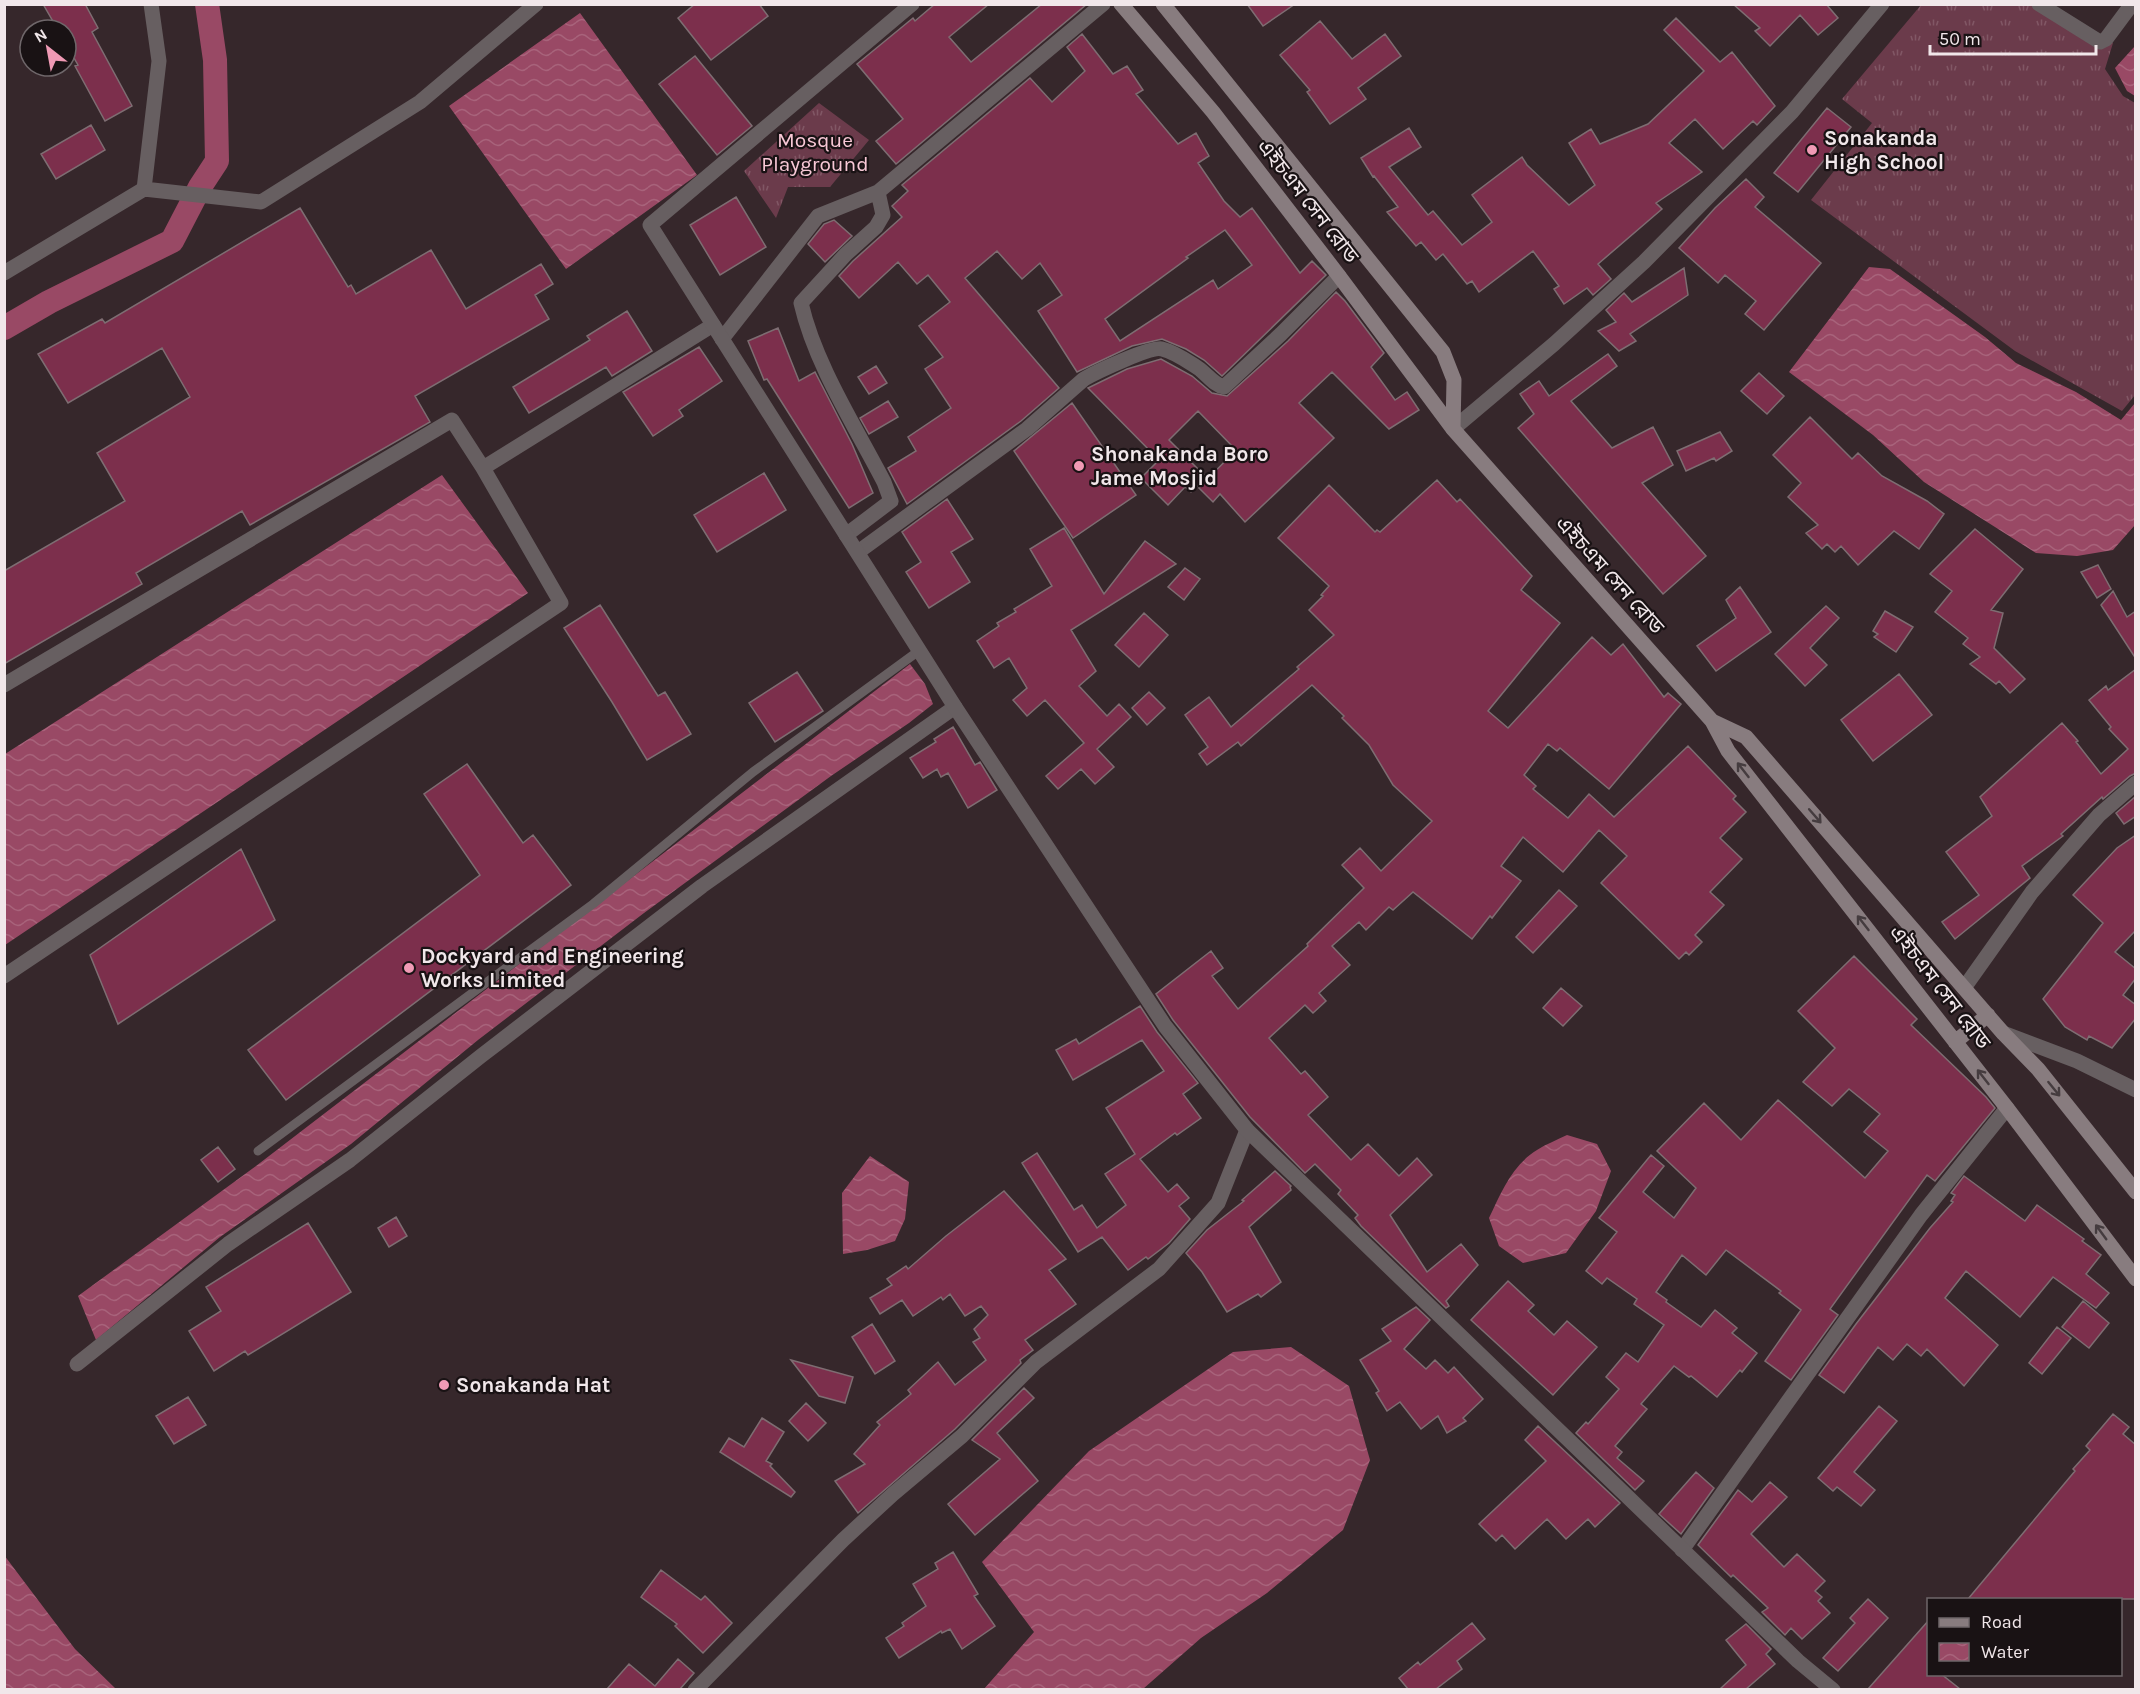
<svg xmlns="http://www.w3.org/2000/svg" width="2140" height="1694" font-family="Karla,'Noto Sans Bengali',sans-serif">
  <defs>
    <pattern id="grass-tufts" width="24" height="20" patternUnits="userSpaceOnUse" patternTransform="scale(1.5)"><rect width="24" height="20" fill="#6b3b4b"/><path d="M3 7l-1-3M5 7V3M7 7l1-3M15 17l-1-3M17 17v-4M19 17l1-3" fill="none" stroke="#815765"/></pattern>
    <pattern id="water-waves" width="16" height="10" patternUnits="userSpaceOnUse" patternTransform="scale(1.5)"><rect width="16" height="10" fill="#994965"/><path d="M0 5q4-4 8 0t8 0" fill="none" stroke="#a8637b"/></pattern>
  </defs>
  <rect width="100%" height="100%" fill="#36272b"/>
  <path fill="url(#grass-tufts)" d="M1921,5H2049L2113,43L2105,69L2123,96L2135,103V395L2122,411L2015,351L1811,200L1872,123L1842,99Z
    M819,103L869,140L830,187H788L776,218L744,171Z"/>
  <path fill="url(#water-waves)" d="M580,13L697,175L566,269L449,106Z
    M2135,46V96L2127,91L2115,68Z
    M1869,267L1890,269L1985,337L2016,363L2076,392L2121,420L2135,403V525L2113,550L2077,556L2036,553L1924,482L1873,435L1789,372Z
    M442,475L528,593L5,945V754Z
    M910,664L925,684L933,704L909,723L831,776L644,913L478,1040L351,1144L220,1237L96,1340L78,1296L256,1166Z
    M1567,1135L1597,1144L1611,1171L1596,1211L1566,1253L1523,1263L1499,1246L1489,1218C1501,1193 1512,1165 1537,1150C1546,1144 1557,1140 1567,1135Z
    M870,1156L909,1182L905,1219L895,1241L867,1250L843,1254L842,1193Z
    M1291,1347L1349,1386L1370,1460L1343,1530L1267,1593L1201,1638L1143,1689H984L1034,1632L982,1562L1089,1451L1233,1352Z
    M4,1555L75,1649L116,1689H5Z"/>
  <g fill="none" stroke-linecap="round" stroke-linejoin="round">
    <path stroke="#994965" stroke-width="24" d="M4,328L49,302L172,241L200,187L217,161L215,60L207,4"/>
  </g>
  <path fill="#7c2f4c" stroke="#7e6d72" stroke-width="1.5" fill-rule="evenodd" d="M43,4H85L98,28L92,32L132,106L105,121L75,66L78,65L66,44V30H58Z
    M695,4H759L768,16L711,60L678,18Z
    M935,4H989L949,37L971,62L1042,4H1087L896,164L876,141L903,119L857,64L913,18L915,21Z
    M1247,4H1295L1263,26Z
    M1733,4H1826L1838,18L1818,35L1800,15L1770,46L1755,31L1760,28Z
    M1676,18L1720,62L1732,52L1775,106L1757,125L1753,121L1723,149L1695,119L1669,143L1702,172L1656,203L1662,209L1598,264L1611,279L1593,295L1587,288L1564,304L1554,289L1559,286L1533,251L1479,292L1472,281L1467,284L1443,254L1436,260L1421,242L1416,246L1387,212L1398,207L1374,176L1373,177L1361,158L1409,128L1421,147L1389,167L1428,215L1433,211L1462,245L1492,222L1472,195L1522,157L1527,165L1569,205L1595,185L1569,143L1591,129L1600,144L1648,124L1704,71L1664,30Z
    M1320,21L1352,59L1385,34L1401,56L1358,88L1366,99L1330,124L1307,92L1310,90L1280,55Z
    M1082,34L1113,74L1127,66L1143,90L1136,94L1178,144L1196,133L1209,156L1198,163L1224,201L1240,217L1252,208L1300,273L1312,261L1326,275L1222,376L1204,360L1186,349L1162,339L1132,346L1077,372L1038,311L1062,295L1040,263L1022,279L997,251L965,278L1059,388L1021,421L907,504L888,468L916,451L908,437L951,408L925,369L943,357L919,326L950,302L928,275L917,284L898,262L859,298L839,276L853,261L902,217L892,206L908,191L902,185L1030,78L1052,102L1085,71L1067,47ZM1225,230L1252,265L1218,289L1213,280L1120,341L1105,319L1188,258L1186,257Z
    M695,56L752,126L717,155L659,84Z
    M1827,108L1851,127L1798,192L1774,173Z
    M91,125L105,150L56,179L41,154Z
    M1746,179L1764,197L1755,207L1821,263L1764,330L1745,314L1756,301L1725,275L1718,283L1679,248L1715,208Z
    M736,197L766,247L720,275L690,225Z
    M300,208L348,287L351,285L356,294L431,250L466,309L541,264L553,284L535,295L549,319L415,396L430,422L250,525L242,511L136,573L142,584L4,664V571L125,501L97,453L190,397L162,348L68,403L38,354L102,319L105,323Z
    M834,220L852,236L825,262L808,244L824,224Z
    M1684,268L1688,295L1630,334L1636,341L1619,351L1598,331L1616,322L1606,310L1624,293L1632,302Z
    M1336,292L1345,301L1384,353L1371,367L1395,400L1407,392L1419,410L1389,429L1332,372L1299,403L1334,438L1245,522L1220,494L1213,502L1199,488L1232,454L1230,452L1234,448L1198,411L1169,440L1206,477L1191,492L1185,487L1168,505L1141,478L1159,460L1088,388L1127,369L1161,359L1192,376L1212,393L1227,396L1288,341Z
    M627,311L652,351L612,376L606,367L529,413L513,387L590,340L587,336Z
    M778,328L799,381L815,372L852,444L873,493L849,508L767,379L764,380L748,341Z
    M699,347L722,381L679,410L683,416L653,436L623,392Z
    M1608,354L1617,366L1571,401L1612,448L1653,427L1673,465L1642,483L1706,556L1663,594L1518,428L1534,414L1520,394L1539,381L1549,396Z
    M876,366L887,383L869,394L858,377Z
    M1759,373L1784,396L1767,414L1741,391Z
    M888,401L898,417L869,434L860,418Z
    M1072,403L1136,495L1073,538L1014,451Z
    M1810,417L1852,459L1858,453L1882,476L1927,501L1944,514L1919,549L1894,531L1858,565L1841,546L1835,552L1827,544L1822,549L1806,533L1818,525L1788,497L1801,483L1773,455Z
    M1720,432L1732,451L1716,461L1714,458L1686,471L1677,451Z
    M764,473L786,510L717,552L694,515Z
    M1437,480L1457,502L1460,499L1532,576L1521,590L1560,623L1488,711L1508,728L1592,637L1611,655L1623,644L1664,697L1668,693L1681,704L1609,789L1560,748L1557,751L1548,744L1524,775L1536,786L1533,789L1568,818L1589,794L1614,817L1688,746L1736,796L1733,799L1746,812L1720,838L1742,859L1710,892L1724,905L1695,935L1702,942L1689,955L1686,952L1679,959L1601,883L1627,856L1599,830L1563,872L1523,837L1501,866L1521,881L1492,918L1490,916L1472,939L1413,892L1393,910L1389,907L1366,930L1359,922L1332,946L1350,965L1319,993L1326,1001L1313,1013L1305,1005L1269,1038L1301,1074L1305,1071L1328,1097L1308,1115L1351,1160L1368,1144L1399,1176L1417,1158L1432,1175L1390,1215L1427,1272L1461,1244L1478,1265L1446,1301L1449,1306L1446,1308L1361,1226L1355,1218L1358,1215L1338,1194L1341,1190L1315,1164L1305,1173L1250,1117L1173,1020L1156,994L1211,951L1223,968L1212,976L1238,1009L1308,946L1307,944L1364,888L1342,865L1360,848L1381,871L1432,821L1393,785L1369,745L1342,718L1344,716L1312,685L1241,746L1238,742L1207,765L1199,754L1208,747L1185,715L1209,697L1231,727L1299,669L1297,667L1334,635L1309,610L1323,596L1321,595L1329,586L1278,538L1329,485L1375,532L1377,530L1380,532Z
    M947,499L973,539L951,552L970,582L929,608L906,572L921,562L902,532Z
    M1064,528L1104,594L1145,541L1176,564L1071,630L1096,671L1079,686L1107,716L1119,704L1131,717L1097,749L1114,767L1095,784L1081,769L1058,789L1046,776L1084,743L1045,700L1027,716L1013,700L1027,688L1009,658L994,668L977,641L999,626L997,623L1016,612L1014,609L1052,586L1030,549Z
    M1975,529L2023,569L1991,610L2003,613L1994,648L2025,679L2010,693L1999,681L1996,684L1970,664L1980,657L1963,644L1968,638L1935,612L1952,591L1930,574Z
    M2098,565L2111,589L2097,598L2081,572Z
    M1185,568L1200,579L1184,600L1168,587Z
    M1740,587L1771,632L1716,671L1697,646L1736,618L1726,600Z
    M2113,591L2127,617L2136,611V659L2101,605Z
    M600,605L658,696L665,692L691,734L647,760L612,702L564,628Z
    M1826,606L1839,618L1810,648L1827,665L1805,686L1775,654Z
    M1885,611L1913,627L1896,652L1874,637L1878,634L1873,631Z
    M1144,613L1168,635L1139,667L1115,645Z
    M2136,669V773L2130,776L2103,799L2102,797L2061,834L2063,836L2022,866L2030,878L1955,939L1942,922L1979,895L1946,852L1992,816L1980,797L2062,723L2078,741L2076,742L2101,774L2128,749L2109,729L2111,727L2089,700L2106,686L2108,690Z
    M797,672L823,711L775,742L749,703Z
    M1899,674L1932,715L1873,761L1841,720Z
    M1149,692L1165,708L1147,725L1132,708Z
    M953,727L975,765L980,762L997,790L968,808L948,773L941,777L937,769L923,778L910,758L936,742L934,739Z
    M467,764L523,843L533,835L571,885L286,1100L248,1050L480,875L424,794Z
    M2136,796V816L2124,824L2116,813Z
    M2136,835V930L2115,952L2136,969V978L2123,995L2136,1005V1018L2112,1048L2089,1036L2087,1040L2065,1027L2043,999L2103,923L2073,895L2117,848Z
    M241,849L275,920L118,1024L90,955Z
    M1559,890L1577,906L1533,953L1516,937Z
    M1854,956L1917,1019L1911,1025L1986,1097L1995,1108L1935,1181L1927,1175L1830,1309L1838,1315L1791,1380L1765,1361L1801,1310L1779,1293L1781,1291L1726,1250L1706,1275L1682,1255L1656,1292L1667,1300L1666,1302L1701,1327L1715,1310L1737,1328L1732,1333L1757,1353L1742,1372L1740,1370L1717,1397L1691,1376L1689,1377L1674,1366L1641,1404L1647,1409L1615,1446L1622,1452L1617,1458L1644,1481L1635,1490L1576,1433L1586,1422L1588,1424L1619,1389L1606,1377L1626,1353L1638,1362L1664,1325L1634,1304L1637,1299L1607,1278L1602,1284L1586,1271L1617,1232L1599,1218L1651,1155L1664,1166L1643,1192L1674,1218L1696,1188L1657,1151L1704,1103L1741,1140L1778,1100L1865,1178L1888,1151L1864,1132L1880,1114L1849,1089L1832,1106L1803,1082L1835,1048L1798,1011Z
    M1561,988L1582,1006L1563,1026L1543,1008Z
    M1140,1006L1157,1032L1198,1083L1183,1094L1201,1118L1177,1135L1175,1133L1140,1159L1168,1192L1177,1184L1189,1198L1179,1206L1190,1219L1169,1243L1148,1259L1146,1257L1128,1270L1102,1237L1078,1252L1022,1163L1037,1153L1074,1210L1082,1205L1097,1228L1126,1205L1105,1174L1135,1154L1106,1108L1164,1071L1142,1040L1073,1080L1056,1050L1076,1039L1079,1044Z
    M218,1147L235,1169L218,1182L201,1160Z
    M1275,1171L1291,1186L1290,1187L1291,1190L1249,1227L1281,1282L1261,1297L1258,1294L1227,1312L1202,1272L1186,1253L1207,1230L1244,1201L1242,1200Z
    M1964,1176L2025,1221L2037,1205L2084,1239L2082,1241L2101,1255L2086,1274L2109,1293L2096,1308L2053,1277L2020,1317L1966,1271L1945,1298L1998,1345L1964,1386L1927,1349L1921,1356L1907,1344L1893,1360L1878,1347L1844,1393L1819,1375L1856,1324L1930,1228L1953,1202L1951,1201L1955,1195L1951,1193Z
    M1004,1191L1066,1259L1049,1270L1076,1304L1025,1340L1033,1350L1020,1360L1021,1363L955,1429L858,1513L835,1481L865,1464L854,1454L880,1425L877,1422L911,1394L908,1390L938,1362L955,1385L986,1360L973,1342L980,1338L974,1329L988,1315L981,1306L965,1316L950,1294L943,1300L941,1297L913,1316L902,1300L880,1314L870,1298L892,1285L887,1279L906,1266L908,1269L946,1236Z
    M396,1217L407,1236L389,1247L378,1228Z
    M308,1223L351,1292L248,1355L245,1351L214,1371L189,1331L221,1311L206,1287Z
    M1508,1281L1534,1305L1528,1311L1554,1335L1567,1321L1597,1347L1553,1395L1471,1320Z
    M2083,1301L2109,1323L2089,1348L2062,1327Z
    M1416,1307L1430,1320L1404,1349L1426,1369L1435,1360L1448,1373L1454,1367L1483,1399L1463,1418L1466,1421L1447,1433L1438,1416L1421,1429L1400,1402L1387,1411L1376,1393L1379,1391L1360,1360L1391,1341L1382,1329Z
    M872,1324L895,1361L875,1374L852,1337Z
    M2057,1327L2071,1338L2042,1374L2029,1363Z
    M791,1360L853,1377L845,1403L819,1396Z
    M1024,1388L1034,1398L997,1433L1038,1481L975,1535L948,1504L1000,1459L972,1440Z
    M188,1397L206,1425L174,1444L156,1416Z
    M806,1403L826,1423L808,1441L789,1421Z
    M1879,1406L1897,1421L1854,1472L1875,1490L1861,1506L1837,1487L1833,1491L1818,1478Z
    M2113,1414L2129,1427L2123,1434L2136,1445V1599H1968L2075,1471L2073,1469L2090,1450L2086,1446Z
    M762,1418L784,1432L766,1461L772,1464L770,1466L795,1492L791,1497L720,1452L729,1438L744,1447Z
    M1538,1426L1620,1503L1595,1527L1588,1519L1566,1539L1547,1519L1515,1549L1502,1535L1496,1541L1479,1524L1546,1461L1525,1440Z
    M1696,1472L1714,1488L1681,1534L1659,1514Z
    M1770,1482L1787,1497L1751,1534L1784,1567L1797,1554L1825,1581L1815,1591L1822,1597L1818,1601L1830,1613L1802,1639L1791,1628L1785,1635L1762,1612L1768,1608L1733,1575L1731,1577L1698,1545L1738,1490L1752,1502Z
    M953,1552L978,1594L974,1596L995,1626L962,1649L950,1629L942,1633L941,1631L899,1658L886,1638L904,1626L902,1623L926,1606L913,1584L938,1569L935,1563Z
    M661,1570L701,1600L705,1596L732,1623L703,1653L675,1626L677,1624L641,1597Z
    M1868,1599L1888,1618L1838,1671L1823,1658L1855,1623L1850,1618Z
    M1929,1620V1674H1941L1960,1689H1868Z
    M1472,1623L1485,1639L1457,1661L1462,1669L1436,1689H1408L1399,1678L1418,1662L1420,1665Z
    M1746,1624L1771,1649L1766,1654L1775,1664L1746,1689H1720L1746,1665L1726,1640Z
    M678,1659L694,1673L680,1689H607L629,1664L655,1686Z"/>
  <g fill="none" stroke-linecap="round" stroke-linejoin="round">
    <path stroke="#675f61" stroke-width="9" d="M258,1151L593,904L753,772L920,650"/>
    <path stroke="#675f61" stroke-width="15" d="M2039,4L2100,42L2106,39L2132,4
      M144,189L159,61L151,4
      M4,273L144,189L261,202L420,102L536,4
      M722,339L818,216L878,192L1103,4
      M1453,429L1554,344L1644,262L1792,112L1882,4
      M846,535L891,501L884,482C855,426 815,364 801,303L846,254L876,227L883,215L878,192
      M858,552L1027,429L1084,379C1096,372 1151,346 1162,349C1175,352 1187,361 1198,368C1207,374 1214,385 1224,387L1281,334L1339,276
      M4,685L452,420L483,468L713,325
      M4,976L561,603L483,468
      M1964,988L2032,892L2099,815L2136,783
      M2003,1033L2077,1061L2136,1090
      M77,1364L228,1244L350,1160L481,1056L702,886L955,707
      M1682,1550L1921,1215L2007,1108
      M695,1690L843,1540L893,1494L962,1436L1036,1362L1159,1269L1218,1203L1247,1130"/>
    <path stroke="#675f61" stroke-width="15" d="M912,4L650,225L955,707L1165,1026L1247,1130L1798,1661L1833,1690"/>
    <path stroke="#887c7f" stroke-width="15" d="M1121,4L1213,112L1339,276L1453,429L1712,721L1728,751L2007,1108L2136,1279
      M1163,4L1443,352L1454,380L1453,429
      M1712,721L1746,737L2003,1033L2038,1069L2136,1192
      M1955,1042L1988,1015"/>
  </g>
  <defs><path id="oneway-shaft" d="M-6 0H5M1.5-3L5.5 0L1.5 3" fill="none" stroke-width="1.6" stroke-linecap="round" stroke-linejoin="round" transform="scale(1.5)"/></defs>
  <g stroke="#453c3f">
    <use href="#oneway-shaft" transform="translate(1743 770) rotate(-128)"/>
    <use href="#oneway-shaft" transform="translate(1815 816) rotate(49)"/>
    <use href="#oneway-shaft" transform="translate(1863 923) rotate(-128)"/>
    <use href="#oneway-shaft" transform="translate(1983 1077) rotate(-128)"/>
    <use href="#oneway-shaft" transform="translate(2054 1089) rotate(51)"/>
    <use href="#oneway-shaft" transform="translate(2101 1232) rotate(-126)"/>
  </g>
  <g fill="#f09ab5" stroke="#191214" stroke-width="2">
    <circle cx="1812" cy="150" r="6"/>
    <circle cx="1079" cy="466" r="6"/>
    <circle cx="409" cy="968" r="6"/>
    <circle cx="444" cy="1385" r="6"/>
  </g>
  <g text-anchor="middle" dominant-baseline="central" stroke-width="4.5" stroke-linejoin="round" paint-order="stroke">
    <g font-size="21" font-weight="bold" fill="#f1e7ea" stroke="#191214" text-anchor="start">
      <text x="1824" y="138">Sonakanda<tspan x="1824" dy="24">High School</tspan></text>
      <text x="1091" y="454">Shonakanda Boro<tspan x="1091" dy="24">Jame Mosjid</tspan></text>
      <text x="421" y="956">Dockyard and Engineering<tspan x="421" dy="24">Works Limited</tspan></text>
      <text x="456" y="1385">Sonakanda Hat</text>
    </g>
    <g font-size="21" fill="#f8c8d6" stroke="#191214">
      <text x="815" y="140">Mosque<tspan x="815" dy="24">Playground</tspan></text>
    </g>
    <g font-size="21" fill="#f1e7ea" stroke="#191214">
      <text transform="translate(1308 201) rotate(52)">এইচএম সেন রোড</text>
      <text transform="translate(1610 575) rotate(48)">এইচএম সেন রোড</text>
      <text transform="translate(1940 987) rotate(52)">এইচএম সেন রোড</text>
    </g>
  </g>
  <rect width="2140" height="1694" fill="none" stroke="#f1e7ea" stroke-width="12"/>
  <rect x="1927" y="1598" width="195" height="78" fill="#191214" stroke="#6f676a" stroke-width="1.5"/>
  <rect x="1939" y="1618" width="30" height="9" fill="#887c7f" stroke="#6f676a" stroke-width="1.5"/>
  <text x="1981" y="1628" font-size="18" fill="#f1e7ea">Road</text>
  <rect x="1939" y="1643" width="30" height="18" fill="url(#water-waves)" stroke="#6f676a" stroke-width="1.5"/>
  <text x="1981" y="1658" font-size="18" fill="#f1e7ea">Water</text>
  <g transform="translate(48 48) rotate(329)"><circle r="28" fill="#191214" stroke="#6f676a" stroke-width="1.5"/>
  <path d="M0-4.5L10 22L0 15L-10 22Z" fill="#f09ab5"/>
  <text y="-9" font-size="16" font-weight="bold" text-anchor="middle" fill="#f1e7ea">N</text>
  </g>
  <path d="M1930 45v9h166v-9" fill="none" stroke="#f1e7ea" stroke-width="3"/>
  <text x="1939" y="45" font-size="18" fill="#f1e7ea" stroke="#191214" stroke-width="4.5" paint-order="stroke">50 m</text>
</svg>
